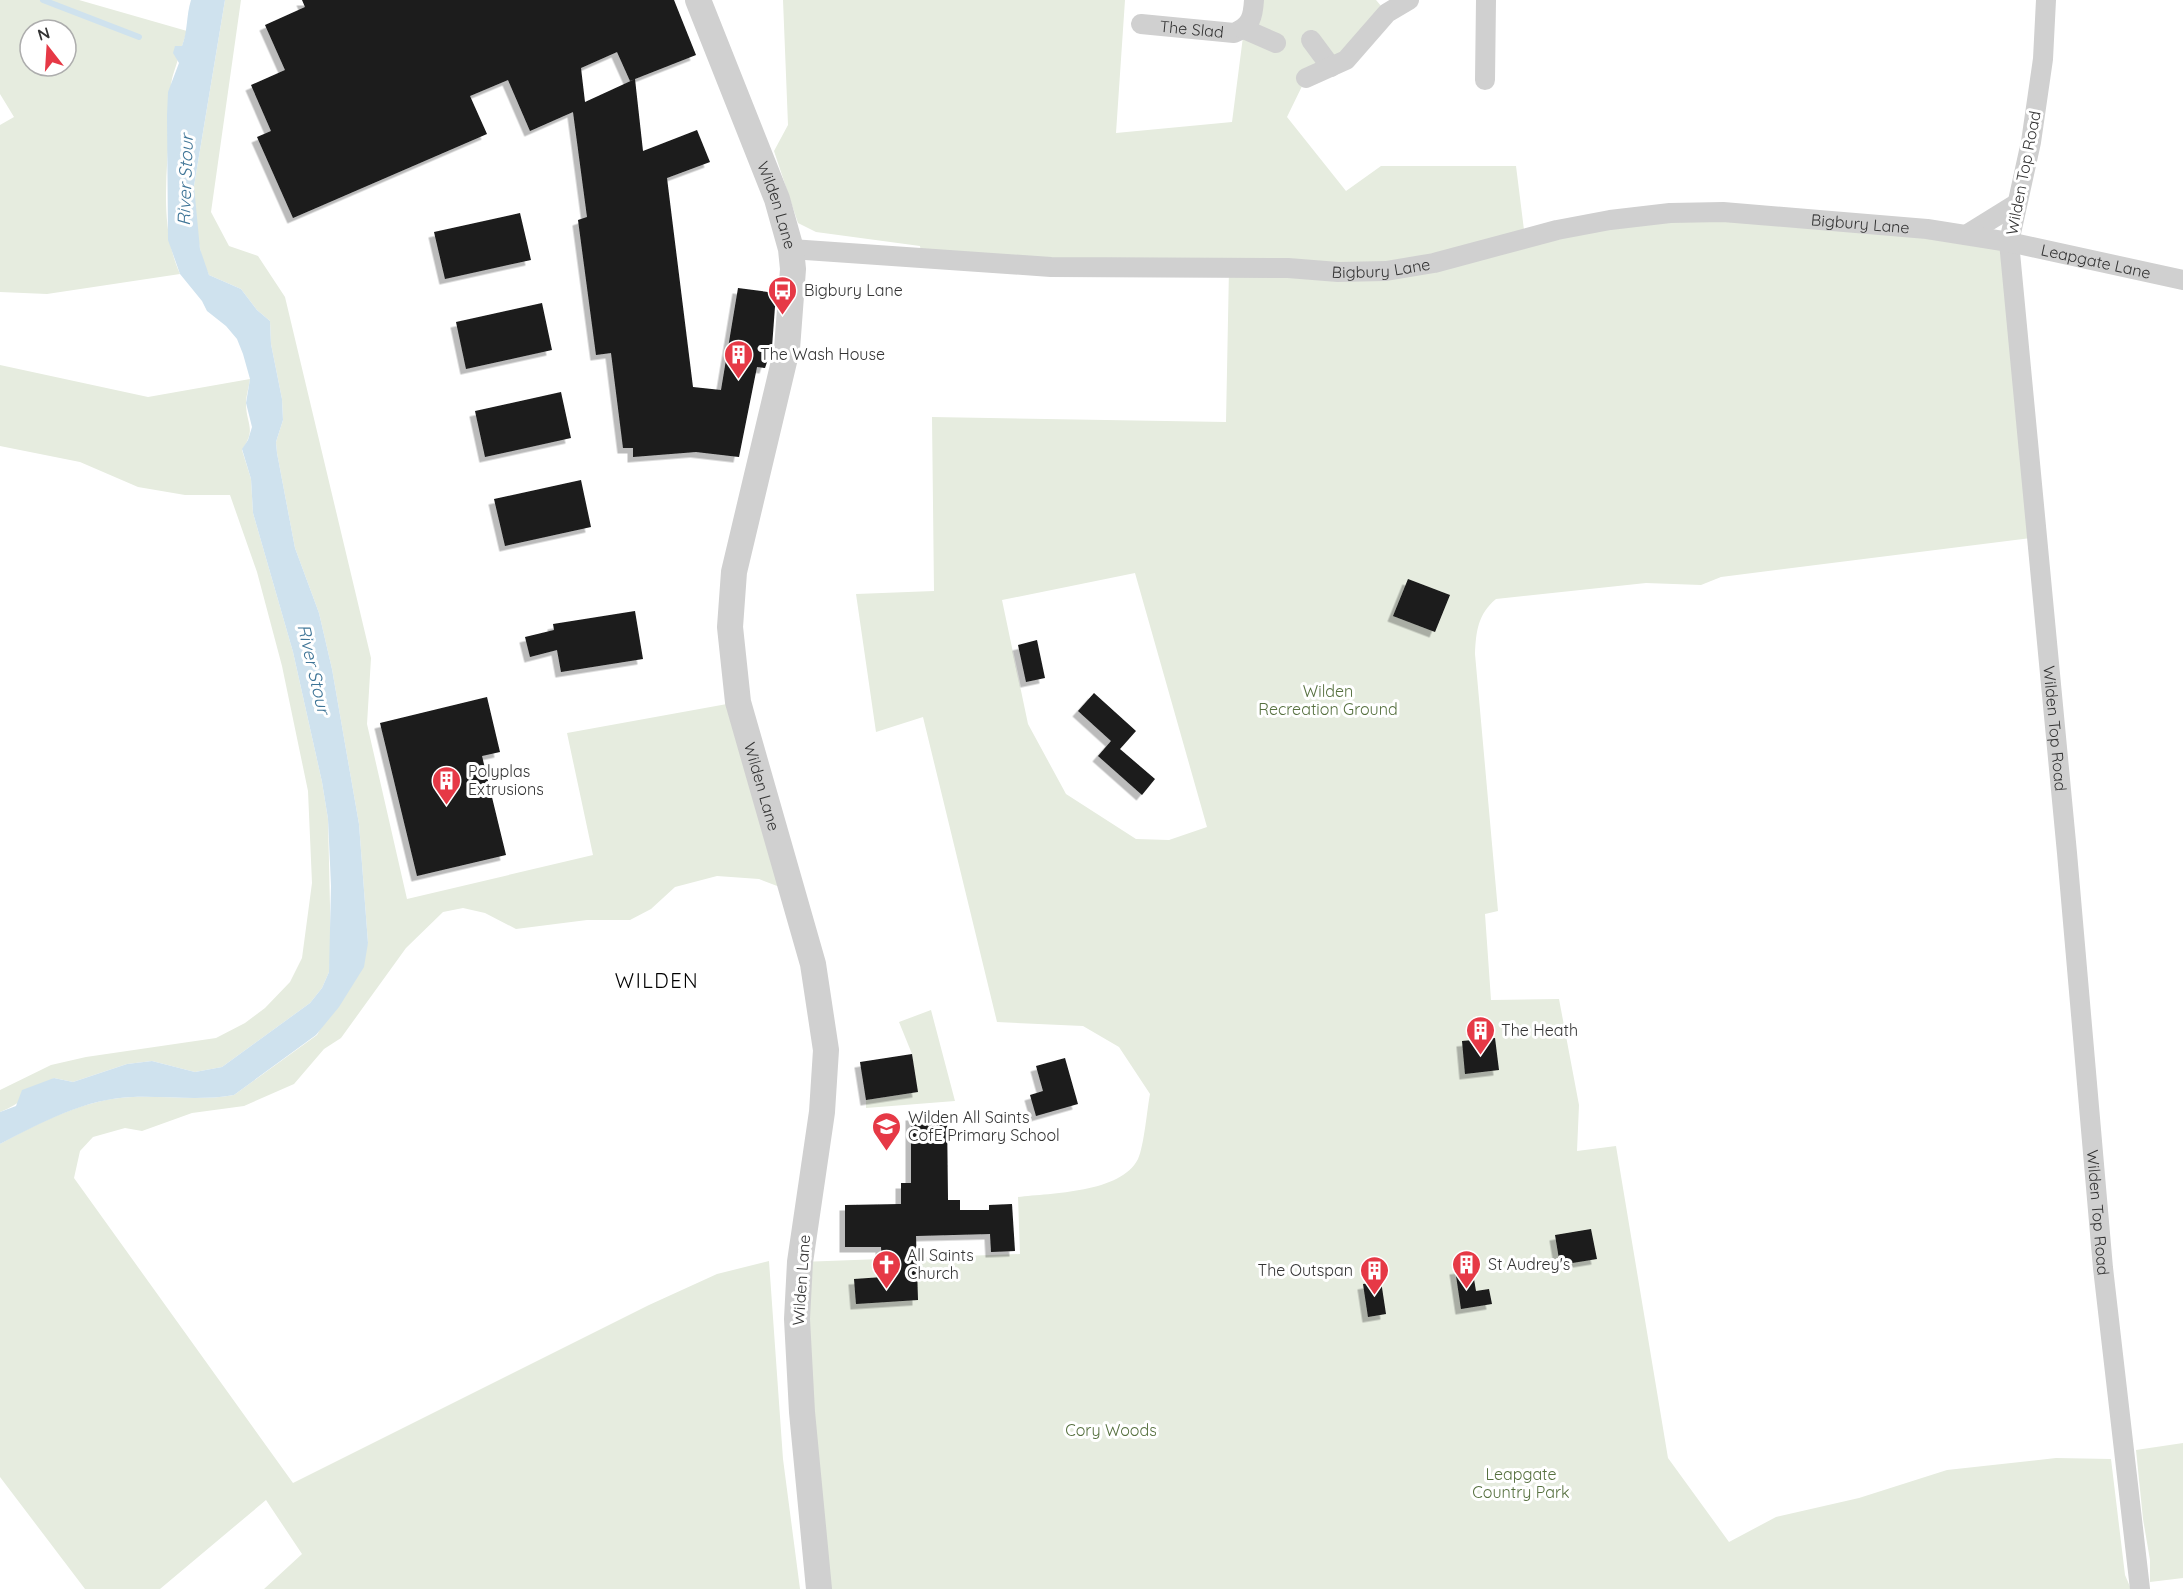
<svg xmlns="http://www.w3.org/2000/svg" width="2183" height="1589" font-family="Quicksand,sans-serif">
  <defs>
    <filter id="shadow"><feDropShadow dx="-5.5" dy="5.5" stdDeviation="0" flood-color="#0004"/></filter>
  </defs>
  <rect width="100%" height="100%" fill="#fff"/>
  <path fill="#e6ecdf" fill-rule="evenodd" d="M0,0H79L187,31C182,45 178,60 173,75C169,88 171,106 170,121C167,171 159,227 180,274L47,294L0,292V125L14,117L0,94ZM30,30H66V66H30Z
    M225,0H241L211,212L229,246L258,256L285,297L371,658L367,724L407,899L593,855L567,733L738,702L793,892L759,879L717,876L675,887L651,909L630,920H587L516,929L485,913L463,908L443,912L406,948L341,1038L324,1049L294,1084L244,1106L192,1113L142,1131L125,1128L93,1137L80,1151L74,1178L293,1483L649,1305L717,1274L769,1261L783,1459L800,1589H264L302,1554L266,1500L160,1589H85L0,1477V1144C40,1122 87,1098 133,1097C167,1096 201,1101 234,1095L317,1035L368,943L359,824L332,669L319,613L295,548L277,453L276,442L283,420L282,399L271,344L270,321L257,310L241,289L209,275L202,260L195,221L194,186Z
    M783,0H1125L1116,133L1232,122L1244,29L1254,0H1376L1387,13L1346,60L1306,78L1287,117L1346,191L1381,166H1516L1525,238L1643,215L2009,242L2031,538L1721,577L1701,585L1646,583L1496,599C1478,614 1476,631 1475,654L1498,911L1485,914L1491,1000L1559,999L1579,1105L1577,1151L1616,1146L1668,1458L1729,1542L1776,1517L1859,1498L1947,1470L2056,1458L2111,1459L2125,1575L2131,1589H819L800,1262L1020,1254L1018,1197C1051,1193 1121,1193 1138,1159C1144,1146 1147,1110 1150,1094L1119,1047L1083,1026L997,1022L923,717L876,732L856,594L934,591L932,417L1226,422L1229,268L922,259L920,246L816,232L798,223L774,151L788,125ZM1135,573L1207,827L1169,840L1136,839L1066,794L1028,724L1002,600Z
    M0,365L148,397L250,379C249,387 246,396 246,403C246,425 257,428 242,450L251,479L253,513L293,652L322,782L328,819L331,950L329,972L322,988L310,1003L222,1067L195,1072L152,1061L127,1064L73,1082L54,1078C36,1089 19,1105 0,1112V1090L51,1065L86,1057L216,1038L245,1023L265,1008L290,982L302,958L312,883L308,791L282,666L257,572L230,495H185L138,487L80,462L0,446Z
    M931,1010L955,1101L866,1108V1100L917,1092L912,1054L899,1022Z
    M2183,1443V1578L2150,1582V1560L2143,1519L2136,1450Z"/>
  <path fill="#cfe2ee" d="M191,0H225L194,186L200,249L209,275L241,289L257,310L270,321L271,344L282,399L283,420L276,442L277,453L295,548L319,613L332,669L359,824L368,943L364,967L339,1007L316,1035L234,1095C201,1101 167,1096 133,1097C87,1098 40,1123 0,1144V1112L16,1106L22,1090L54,1078L73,1082L127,1064L152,1061L195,1072L222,1067L310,1003L322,988L329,972L331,886L328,819L322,782L293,652L253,513L251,479L242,449L248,440L252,427L246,403L250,379L243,354L237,339L226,326L207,311L202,301L180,274L168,240L167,115L168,92L179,63L173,53L175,46H182C188,31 186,16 191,0Z"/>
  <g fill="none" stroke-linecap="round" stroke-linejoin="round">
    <path stroke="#cfe2ee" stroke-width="6" d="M43,0L139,37"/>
  </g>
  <path fill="#1a1a1a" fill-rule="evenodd" filter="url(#shadow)" d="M302,0H674L696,55L635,79L643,151L697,130L710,162L667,178L693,387L721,390L738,288L776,293L772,347L765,368L757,367L739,457L696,452L633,457V448H623L611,353L596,355L578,220L587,217L573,112L530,131L508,80L470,96L487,134L293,218L257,137L271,131L251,85L285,70L265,25L305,7ZM617,52L630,81L635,79L585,102L581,68Z
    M520,213L531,260L445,279L434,232Z
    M542,303L552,350L466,369L456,322Z
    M561,392L571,438L485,457L475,411Z
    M581,480L591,527L505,546L494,499Z
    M1408,579L1450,595L1435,632L1393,616Z
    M635,611L643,659L561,672L557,650L530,657L525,637L554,630L553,624Z
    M1037,640L1045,678L1026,682L1018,645Z
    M1094,693L1136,731L1120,749L1155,779L1142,795L1098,756L1111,741L1078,711Z
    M487,697L500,752L482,756L506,855L417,876L380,723Z
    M1495,1038L1499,1070L1465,1074L1462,1041Z
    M912,1054L918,1092L866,1100L860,1062Z
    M1065,1058L1078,1104L1036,1116L1030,1095L1043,1091L1036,1066Z
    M947,1114L948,1200H960V1210H989V1205L1012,1204L1015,1251L991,1252L990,1234L916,1236L918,1300L856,1304L854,1279L883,1277L881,1247H845V1205L901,1204V1183H911V1115Z
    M1591,1229L1597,1259L1560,1265L1555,1235Z
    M1472,1267L1476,1291L1489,1289L1492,1304L1461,1309L1455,1269Z
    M1381,1281L1386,1314L1368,1317L1363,1284Z"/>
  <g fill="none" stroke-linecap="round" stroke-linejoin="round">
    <g stroke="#d0d0d0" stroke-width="20">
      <path id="s1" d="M2046,0L2043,59L2031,142L2009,242L2067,853L2103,1268L2140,1589"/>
      <path id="s2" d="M1141,24L1234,33C1251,26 1253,17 1254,0"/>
      <path d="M1244,29L1276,43"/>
      <path d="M1311,40L1331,67"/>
      <path d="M1306,78L1346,60L1387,13L1409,0"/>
      <path d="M1485,80L1486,0"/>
      <path d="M1966,235L2016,204"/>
      <path id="s3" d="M791,249L1051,267L1288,268L1338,272L1386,271L1434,263L1557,230L1610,220L1670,213L1723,212L1927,229L2009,242L2183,280"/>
    </g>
    <path stroke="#d0d0d0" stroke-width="26" id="s4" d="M698,0L777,199L791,249L793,269L787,349L734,572L730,627L738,702L813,964L826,1050L822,1112L800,1262L797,1319L802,1412L819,1589"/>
  </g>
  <defs>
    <symbol id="bus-pin" viewBox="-11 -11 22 30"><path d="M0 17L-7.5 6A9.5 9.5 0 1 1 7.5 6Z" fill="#e63946" stroke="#fff"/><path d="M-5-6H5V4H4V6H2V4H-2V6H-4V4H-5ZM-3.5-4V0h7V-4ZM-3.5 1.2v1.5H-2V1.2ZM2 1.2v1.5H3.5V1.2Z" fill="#fff"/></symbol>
    <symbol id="building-pin" viewBox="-11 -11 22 30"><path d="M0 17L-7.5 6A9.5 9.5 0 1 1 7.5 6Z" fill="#e63946" stroke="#fff"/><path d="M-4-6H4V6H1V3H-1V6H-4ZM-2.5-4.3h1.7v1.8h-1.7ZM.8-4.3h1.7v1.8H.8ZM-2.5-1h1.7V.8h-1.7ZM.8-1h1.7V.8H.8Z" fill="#fff"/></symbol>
    <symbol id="school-pin" viewBox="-11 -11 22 30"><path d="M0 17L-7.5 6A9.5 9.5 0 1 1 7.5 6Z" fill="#e63946" stroke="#fff"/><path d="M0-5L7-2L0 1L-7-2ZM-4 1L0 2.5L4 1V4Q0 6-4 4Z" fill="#fff"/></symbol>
    <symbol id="church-pin" viewBox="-11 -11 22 30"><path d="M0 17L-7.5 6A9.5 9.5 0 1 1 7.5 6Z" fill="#e63946" stroke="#fff"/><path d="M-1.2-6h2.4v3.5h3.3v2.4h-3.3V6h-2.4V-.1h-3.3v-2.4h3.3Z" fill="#fff"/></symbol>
  </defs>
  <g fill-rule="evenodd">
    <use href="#bus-pin" x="766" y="274" width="33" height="45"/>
    <use href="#building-pin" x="722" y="338" width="33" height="45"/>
    <use href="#building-pin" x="430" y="764" width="33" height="45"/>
    <use href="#building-pin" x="1464" y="1014" width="33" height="45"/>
    <use href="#school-pin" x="870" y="1110" width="33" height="45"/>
    <use href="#church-pin" x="870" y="1248" width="33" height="45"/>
    <use href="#building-pin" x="1450" y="1248" width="33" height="45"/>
    <use href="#building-pin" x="1358" y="1254" width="33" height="45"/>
  </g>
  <g text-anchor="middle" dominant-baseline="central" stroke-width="6" stroke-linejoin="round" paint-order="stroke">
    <g font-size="16" fill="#333" stroke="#fff">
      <text stroke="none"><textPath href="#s2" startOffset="51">The Slad</textPath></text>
      <text transform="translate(2023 173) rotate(-79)">Wilden Top Road</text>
      <text stroke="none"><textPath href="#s4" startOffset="220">Wilden Lane</textPath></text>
      <text stroke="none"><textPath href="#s3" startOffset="1077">Bigbury Lane</textPath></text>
      <text stroke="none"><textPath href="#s3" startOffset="1316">Leapgate Lane</textPath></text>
      <text stroke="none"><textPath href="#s3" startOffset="591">Bigbury Lane</textPath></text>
      <text stroke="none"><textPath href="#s1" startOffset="734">Wilden Top Road</textPath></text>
      <text stroke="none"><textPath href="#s4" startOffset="814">Wilden Lane</textPath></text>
      <text stroke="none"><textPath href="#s1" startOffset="1220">Wilden Top Road</textPath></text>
      <text transform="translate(801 1280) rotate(-86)">Wilden Lane</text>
    </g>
    <g font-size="16" fill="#333" stroke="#fff" text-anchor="start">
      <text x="804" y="290">Bigbury Lane</text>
      <text x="760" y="354">The Wash House</text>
      <text x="468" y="771">Polyplas<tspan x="468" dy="18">Extrusions</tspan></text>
      <text x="1501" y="1030">The Heath</text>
      <text x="908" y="1117">Wilden All Saints<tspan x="908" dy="18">CofE Primary School</tspan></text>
      <text x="907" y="1255">All Saints<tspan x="907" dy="18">Church</tspan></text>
      <text x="1488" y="1264">St Audrey's</text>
      <text x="1353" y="1270" text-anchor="end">The Outspan</text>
    </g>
    <g font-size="16" fill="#56703f" stroke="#fff">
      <text x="1328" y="691">Wilden<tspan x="1328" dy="18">Recreation Ground</tspan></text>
      <text x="1111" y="1430">Cory Woods</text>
      <text x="1521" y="1474">Leapgate<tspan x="1521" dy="18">Country Park</tspan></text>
    </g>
    <g font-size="18" font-style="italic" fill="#3f7597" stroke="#fff">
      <text transform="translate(185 180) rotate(-88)">River Stour</text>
      <text transform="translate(314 669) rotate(77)">River Stour</text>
    </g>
    <g font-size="20" letter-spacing="1.5" fill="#000" stroke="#fff">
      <text x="657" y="980">WILDEN</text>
    </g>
  </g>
  <g transform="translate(48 48) rotate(343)"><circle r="28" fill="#ffffff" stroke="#adadad" stroke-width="1.5"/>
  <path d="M0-4.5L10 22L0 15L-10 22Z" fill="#e63946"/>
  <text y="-9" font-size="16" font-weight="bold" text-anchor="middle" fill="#333333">N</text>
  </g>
</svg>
